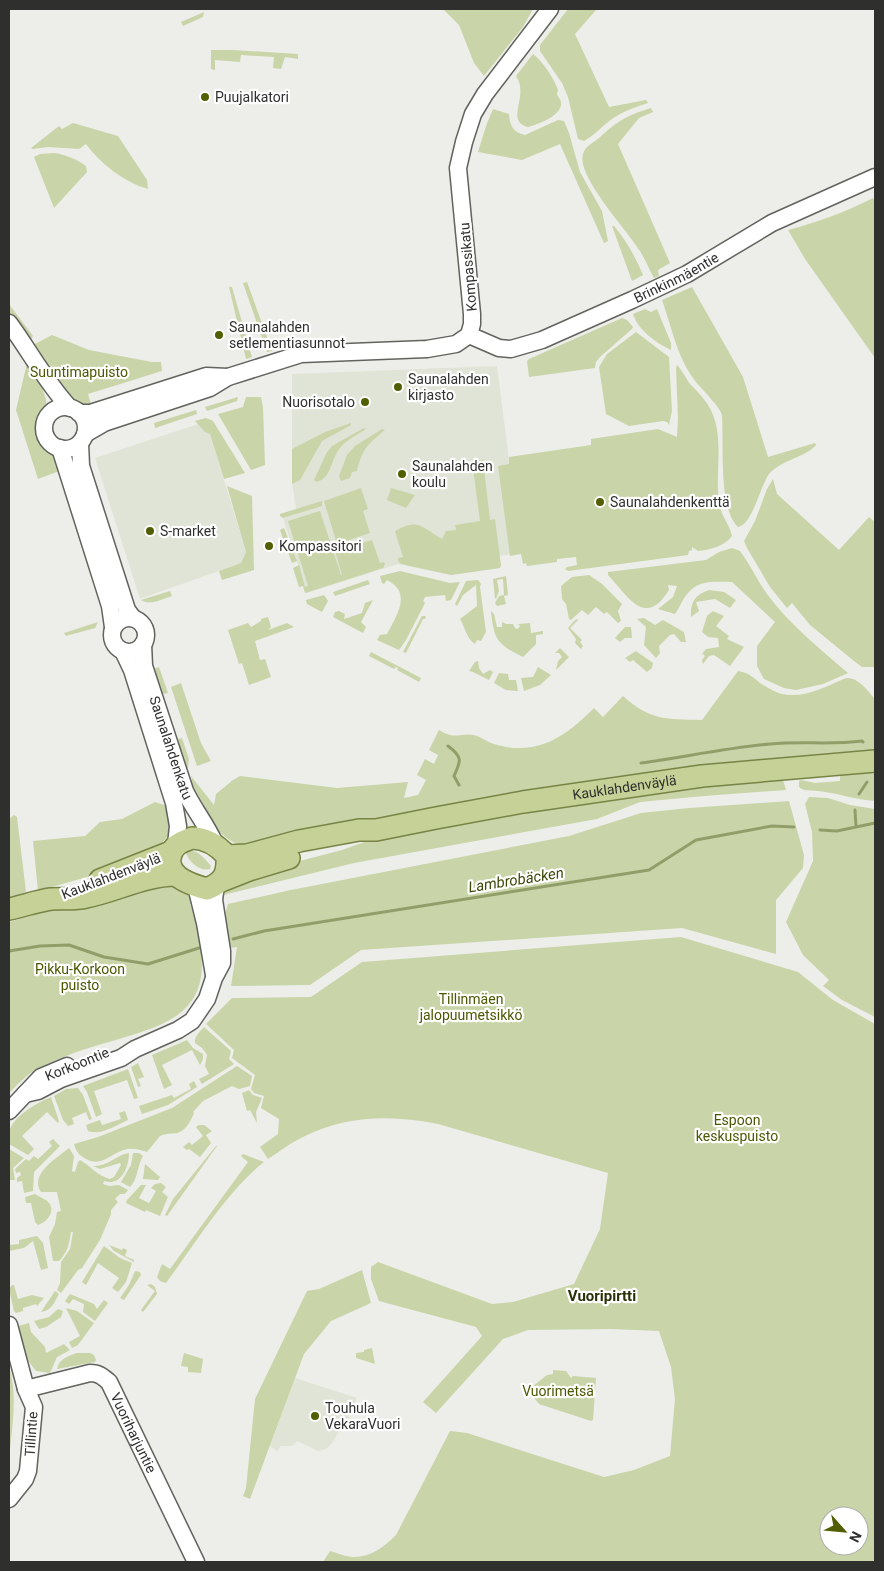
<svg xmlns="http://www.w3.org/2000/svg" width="884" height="1571" font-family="Roboto,sans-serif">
  <rect width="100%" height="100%" fill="#edeee9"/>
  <path fill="#e0e4d7" d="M497,366L521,553L499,556L500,568L451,575L398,564L307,593L283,518L297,514L292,483V374Z
    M198,424L210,434L246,552L241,563L140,599L95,458Z
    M295,1378L357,1398L344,1428L342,1427L332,1443L326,1449L318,1451L297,1441L292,1446H281L277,1451L270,1446Z"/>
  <path fill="#c9d4a8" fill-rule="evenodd" d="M443,9H533L523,27L484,76L474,63L459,25Z
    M568,9H597L575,34L609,107L646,100L648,103C636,107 623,111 612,119C602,126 595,135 584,141L578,139L568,97L562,83L540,51V45Z
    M204,12L203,17L183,26L181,22Z
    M211,50H233L298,54V59L285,57L281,69L273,68L274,57L241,55L240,62L215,60V70L211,69Z
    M533,54C544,63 553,77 558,90L557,94C558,98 562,100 561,105C559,117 538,124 528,127C504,121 530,96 516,76Z
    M651,108L653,112L639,118L618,144L670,263L658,270L659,276L654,278C649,269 645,259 640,251C628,231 576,176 583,154C585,146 593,143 599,138C618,121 625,116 651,108Z
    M493,109L509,114C510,126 513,132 525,135L558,120L564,121L569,133L580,172L602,211L608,241L604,243L560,144L522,160L478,152L486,126Z
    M73,123L118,136L147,180L148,189C124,182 101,164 86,144L79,149L48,147L33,149L31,148L59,126L62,129Z
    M54,153C67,155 76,159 86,166L87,172L54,208L34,157L40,154Z
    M873,198L875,202V358L805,259L788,230C818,222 846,212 873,198Z
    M612,226H614C626,240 636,258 643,275L632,281Z
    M247,282L272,351L267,352L243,283Z
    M229,287H232L252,357L246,359Z
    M692,287L743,377L768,457L815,443L816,445C806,457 781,460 769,474C760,487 752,525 738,527C718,508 724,444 722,416C722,408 699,387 693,378C677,356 671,325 662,300Z
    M9,304L33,336L30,341L9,313Z
    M645,309L651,312L657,309L671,343V350C656,343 638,330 633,314Z
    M622,318L627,320L633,327L632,329L600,357L596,362L595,368L529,377L527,361L529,359Z
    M636,332L669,357L672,411L669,425L667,422L663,421L629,426L606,414L599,367L607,354Z
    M52,335L89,350L152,362H161L162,371L88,394L92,407L78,406L73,403L33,345Z
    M27,363L40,381L46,400V408L39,429L40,436L56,457L62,470L38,479L16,410Z
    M677,365C682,370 686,378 690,384C696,390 703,397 708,405C727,435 713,474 720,508C723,518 730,526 732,536C725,546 709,550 698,551L692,547V550L689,551L688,555L568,571L565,569L567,567L577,565L576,557L557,559V562L527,566L526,563L523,564L521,554L510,556L498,466L509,464V457L591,445V439L658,429L677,437L678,419L676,368Z
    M238,397L237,401L207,411L205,407Z
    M246,397H261L263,408L265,465L251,470L218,414L243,407Z
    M196,410L197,414L155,428L154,423Z
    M206,418L213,421L245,473L224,479L210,434L205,432L195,421Z
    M351,423V425L322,441L300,480L292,484V449L325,432Z
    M364,428L366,429C357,435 346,440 340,448C330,460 332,479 316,482L314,480L327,452L332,446Z
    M382,429L385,430C366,446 363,448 357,471L352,472L350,478L341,481L339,476L347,455L355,446Z
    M483,460L490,520L495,519L501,565L500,568L451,575L401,564L398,561V558L403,557L395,531C419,518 420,526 442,539L446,531L456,530L455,525L480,521L472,461Z
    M773,479L777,494L839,550L869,517L875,522V667H862L854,661L810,625L792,603L787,608L770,587L747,548L744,541L755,521L767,489Z
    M227,486L252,496L254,570L222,580L219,571L241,563L246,552Z
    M361,488L368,509L363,511L370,533L337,544L324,501Z
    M391,488L415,495L406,508L387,500Z
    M322,501V506L283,518L280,516V514Z
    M320,511L341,575H342L335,551L372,540L380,563L384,562L385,564L383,568L305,593L303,586L299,587L293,568L299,565L305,587L308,586L288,521Z
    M284,528L297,561L292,563L280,530Z
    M732,548L740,551C750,564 757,580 767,594C789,624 820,649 848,673L823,684L796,690L784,688L764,679L757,666V646L775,622L732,582C710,582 696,579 683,600C680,605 678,610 675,614L658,609L673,597L677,586L668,585L669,590C645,629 628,596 608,575V572L706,560L719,552Z
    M400,571L450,583L460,582L451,600L446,601L445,595L425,597L423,601L425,603L406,640L399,650L377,640L380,635L387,634C396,616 413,593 387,580L384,584L382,583L380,576Z
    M589,575L602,584L622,604L618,611L621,621L618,623L607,612L604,614L596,607L588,615L582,610L571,620L569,619L566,604L562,599L561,586L572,577Z
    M506,576L508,595L504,596L506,604L497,606L495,603L499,596L504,595L503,579L497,580L499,591L496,599L495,598L493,579Z
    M368,580L370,584L335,596L333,592Z
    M478,580L481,584L480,587L486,632L481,641L477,640L475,644C466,638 465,627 460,619L477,606L476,585L463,595L457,606L455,604L466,581Z
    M709,590L724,592L736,600L730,608L715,599L696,602L699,611L691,617C690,602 695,595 709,590Z
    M170,591L172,596C162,599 150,606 141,600Z
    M324,595L328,601L322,612L307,604L306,600Z
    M373,600L361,622L366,627L363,633L333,617L335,612L339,611L345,614L344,619L362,613L365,603Z
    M491,611L494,614L497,627H502V622L506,624H513L515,628L518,629L520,626L518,624L530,623L531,633L543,631V634L536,635V644L523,657C497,644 494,640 491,611Z
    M713,611L724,616L716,626L729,636L727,639L744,647L730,666L714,655L709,656L703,664L702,660L705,656L703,654L701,655L702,654L706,649L719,647L718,638L708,637L702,632L707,616Z
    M422,616H426L425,619H423L406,653L403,652L404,650Z
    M268,617L271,627L268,630L287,623L294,627L255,641L260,660L265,659L271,677L249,685L242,663L239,664L228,630L248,623L251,627L261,621V619Z
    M644,618L655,625L663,620L684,632L686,642H681L674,634L670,635L659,646L660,653L656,658L644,645L646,627L637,619Z
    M577,619L578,620L570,628L582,640L580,642L583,646L581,649L575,643L576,639L568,628L574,621Z
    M98,622L95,628L66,636L64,633Z
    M625,627H631L632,638H625L620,642L615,638Z
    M560,648L569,657L556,670L558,661L562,657L559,653H555Z
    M636,651L653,663L652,668L647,672L633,660L630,662L625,658Z
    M371,652L421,678L419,682L397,670L398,668L396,667L394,669L369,656Z
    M478,661L479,668L483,674L490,670L493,672L489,680L473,672L469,671L475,662Z
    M159,667L168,693L163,694L150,670Z
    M538,667L551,675L540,685L524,691L521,678L533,677Z
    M738,671C752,673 754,680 765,686C770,689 777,693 782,694C804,699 827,686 846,678C858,677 867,690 875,699V752L248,847C216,842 201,806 186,782L192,780L191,776L214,805L216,794L233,780L240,776L337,788L408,782L404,798L418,795L426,780L417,775L425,759L434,764L438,755L429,750L439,730C443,732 446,734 450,735C457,737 466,733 473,735C480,736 487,742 494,744C537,757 565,737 594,708L603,717L623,696C651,721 666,719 702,720Z
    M499,673L508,674L509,680H516L518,691L506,690L494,683Z
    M181,683L201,743L211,761L197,766L171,687Z
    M182,738L189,759L188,768L182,770L178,739Z
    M875,770V801C856,800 838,793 818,791C811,790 804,792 799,787V781L801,780L815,783L840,781V775C852,775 863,771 875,770Z
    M777,779L783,780L786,790L704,796L640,802L597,819L354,863L223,895L239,882L296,862L342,850L370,840L657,791Z
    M809,797L828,798L850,805L875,809V1017L842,1000L823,986L829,980L803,955L786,922L813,861L812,832L805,804Z
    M789,801L804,855L803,868L776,900V954L682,928L361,950L310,985L231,986L237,947L229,948L225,914L228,904L291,890L569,836L641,813L689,808Z
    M155,802L167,806L171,823L169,835L160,845L104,872L38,891L33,841L85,836L100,822L122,819Z
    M14,815L17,817L26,892L9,897V819Z
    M190,850C200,852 205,859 211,866L210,869C200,872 189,862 186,853Z
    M169,885L184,891L195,903L190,904C197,921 199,934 201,952C209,1017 158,1027 109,1042C87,1048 66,1055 45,1065C30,1071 20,1082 9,1093V922C20,920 30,914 41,911C83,900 127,891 169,885Z
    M681,937L798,972L833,1000L875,1024V1562H323L330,1551C337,1553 346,1557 354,1557C371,1557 384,1547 396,1535L450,1431L467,1433L604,1477L634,1470L670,1456L675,1399L671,1367L659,1331L611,1329L528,1330L503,1339L436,1413L423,1402L482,1336L476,1327L379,1301L371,1279V1267L378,1262L492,1304L513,1302L574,1284L600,1229L608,1173L438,1124C392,1115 349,1115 305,1136C292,1142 280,1151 268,1159L260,1147L278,1134L279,1119L261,1108L264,1096L254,1093L251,1089L255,1075L232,1058L234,1050L206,1024L232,998L311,997L362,962ZM829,1516H859V1546H829Z
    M204,1027L231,1051L229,1059L234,1064L202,1084L199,1079L209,1074L205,1066L207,1055L202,1048L195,1043C194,1036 200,1032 204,1027Z
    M187,1040L193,1048L203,1054V1059L200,1065L192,1050L162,1065L172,1085L164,1089L152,1055Z
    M138,1063L144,1077L138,1079L141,1086L138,1087L131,1067Z
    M237,1066L252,1076L250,1086L239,1089L232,1086L203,1101L193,1112L194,1113C191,1120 186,1131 177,1133C171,1134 166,1133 160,1136L147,1152C141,1150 134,1148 127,1149C112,1152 102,1168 86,1159C80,1156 76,1152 74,1144L98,1137L172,1108Z
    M128,1069L138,1098L134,1099L127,1080L94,1091L102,1114L96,1117L87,1092L83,1086Z
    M194,1081L197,1087L168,1105L142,1114L139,1106L172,1095L174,1098L191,1089L189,1084Z
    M78,1088L83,1095L92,1119L89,1120L86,1112L72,1118L74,1124L68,1126L63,1120L54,1096L66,1089Z
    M249,1090L253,1095L262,1098L256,1112L257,1123L250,1110L247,1111L242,1093Z
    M51,1097L59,1121L58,1123L47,1112L22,1136L34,1149L28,1155L9,1144C9,1141 8,1135 9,1132C13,1116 37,1103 51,1097Z
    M125,1111L128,1120C116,1125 101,1136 88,1131L86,1125L100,1120L102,1125L121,1119L119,1113Z
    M199,1125H204L212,1131L206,1135L211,1143L200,1157L189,1149L187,1150L183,1147L189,1142L192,1145L203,1136L196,1127Z
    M53,1139L60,1146L34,1172L33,1191L24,1193L22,1181L17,1182V1178L21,1175L20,1172L16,1173L15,1169L26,1159L29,1161L34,1156L38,1159L52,1146L49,1142Z
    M216,1146H217L167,1216L165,1215L173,1199Z
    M69,1148L74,1156L72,1171L75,1172L78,1162L80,1160C91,1166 97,1176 110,1179L114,1177L121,1165L120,1163L100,1169L93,1166C107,1167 116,1155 129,1153C129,1167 121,1187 104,1181L103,1184L109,1186L119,1185L128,1190L125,1194H120L115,1199L118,1202L111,1210V1214L100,1240L82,1268L78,1270L61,1293L57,1290L60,1283L61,1262L70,1249L73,1232H71C69,1244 68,1252 59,1261H53L49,1237L55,1224L57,1212L61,1211L57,1192H41C29,1174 57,1158 69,1148Z
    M9,1149L24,1158L13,1168L15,1180H9Z
    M133,1153H139L143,1156C137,1166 138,1179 130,1187L121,1182L131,1165Z
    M243,1154L264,1162C227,1191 195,1244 166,1283L160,1281L157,1277L162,1264L170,1269L248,1162L241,1156Z
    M145,1164L160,1177L158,1180L143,1179Z
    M161,1183L166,1187L162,1192L168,1197L160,1216L146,1210L145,1212L126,1203L127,1200L141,1185H146L139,1198L149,1203L156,1191L151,1188L155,1184Z
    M35,1194C39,1197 46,1199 49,1203C56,1212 46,1223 38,1225L35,1222L31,1203H26L25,1197Z
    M37,1236L43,1243L48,1268L41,1270L33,1241L24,1248L9,1251V1245L19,1244V1240Z
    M109,1245L122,1250L123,1248L127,1250L125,1256L134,1260V1262L114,1251Z
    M104,1246L120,1258L132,1263L126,1282L118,1292L112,1288L119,1278L98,1263L86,1285L82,1282Z
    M362,1270L371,1303L331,1321L304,1354L250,1499L243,1496L246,1488L255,1399L307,1291L319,1289Z
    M135,1271L140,1272L141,1275L124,1300L120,1298L129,1285Z
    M151,1284L155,1287L157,1294L143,1312L141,1310L155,1291L147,1285Z
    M12,1285H14L18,1299L32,1295L44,1298L37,1306L36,1304L23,1308V1311L16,1313L14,1311L9,1289Z
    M55,1291L59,1294C54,1303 51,1311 41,1312Z
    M70,1294L94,1304L97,1309L104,1300L108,1303L95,1321L83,1312L84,1304L73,1299L69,1304L65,1301Z
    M66,1308L77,1311L94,1323L78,1345L72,1348L69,1342L80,1336Z
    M58,1309L63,1311L61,1317L46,1327L39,1329L34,1321L49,1317Z
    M29,1323L31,1332L45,1347L46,1353L64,1344L70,1350L57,1357L50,1373L36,1371L27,1359L18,1326Z
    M372,1348L375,1364L356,1358V1353L364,1352V1350Z
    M76,1353H90L94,1355L96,1360L95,1362L57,1369C59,1359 67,1357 76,1353Z
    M184,1353L203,1359L201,1373L188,1372V1367L181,1366Z
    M9,1366C18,1396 12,1428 9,1459Z
    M553,1370L566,1371L571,1378L573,1376L596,1378L593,1420L591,1421L539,1404L528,1390L547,1375L553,1374Z"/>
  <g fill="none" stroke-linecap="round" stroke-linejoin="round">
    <path stroke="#929e6a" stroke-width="3" d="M448,746C463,757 461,761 454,776L459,785
      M641,763C684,757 727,748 770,744C801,741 832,745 862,741L863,742
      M859,794L867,782
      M855,810L856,827
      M820,830L837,831L875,823
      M233,939L264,931L649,870L696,840L772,826L794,827
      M9,951L40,946L69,945L104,957L148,964L199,948"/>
    <defs>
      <g id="minor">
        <path d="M9,323C29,350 47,384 70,408"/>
        <path id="s1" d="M469,335L499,348L511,349L542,340L632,300L687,274L772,223L875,177"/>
        <circle cx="65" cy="428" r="21"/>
        <path d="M79,413H90L206,376L228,377"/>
        <path d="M85,434L104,423L210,388L228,377L301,354L427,349L456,344L469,335L472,324V314L458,168L464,142L473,114L485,94L550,9"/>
        <path d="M80,443L81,466L127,610L133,618"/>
        <path d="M60,448L110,606L113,627"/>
        <circle cx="129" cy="635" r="17"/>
        <path id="s2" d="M143,644L144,666L185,791C194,810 207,825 215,844"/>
        <path d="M123,651L132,670L174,803L178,826L176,845"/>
        <path d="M196,886L205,923L214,975"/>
        <path d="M25,1094L38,1091L61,1079L121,1058L135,1049L178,1030L192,1021L207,999L214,978L222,963V951L214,900L216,885"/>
        <path d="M9,1111L41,1077L67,1066"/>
        <path d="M9,1325L26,1389L34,1407L28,1471L25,1479L9,1499"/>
        <path id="s3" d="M26,1389L90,1373C99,1373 103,1377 109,1382L196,1562"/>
      </g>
      <g id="major">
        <path d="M192,838C207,838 218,846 227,856C228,874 224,882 207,889C192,885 167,877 170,858C172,845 181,842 192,838Z"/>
        <path id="s4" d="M227,856L247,855L299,841L359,830H376L436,818L523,802L702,776L875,761"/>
        <path d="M100,880L171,852"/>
        <path d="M221,881L249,870L289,858"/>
        <path d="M9,909C23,906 37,901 51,899C62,898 74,900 86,897C116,891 145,875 176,875"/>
      </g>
    </defs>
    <use href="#minor" stroke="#62635e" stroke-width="19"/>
    <use href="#major" stroke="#788445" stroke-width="24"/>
    <use href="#minor" stroke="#fff" stroke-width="16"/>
    <use href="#major" stroke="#c5d197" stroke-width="21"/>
  </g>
  <g fill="#515f00" stroke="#fff" stroke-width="2">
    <circle cx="205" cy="97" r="5"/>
    <circle cx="219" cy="335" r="5"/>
    <circle cx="398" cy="387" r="5"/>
    <circle cx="365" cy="402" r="5"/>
    <circle cx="402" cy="474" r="5"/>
    <circle cx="600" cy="502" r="5"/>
    <circle cx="150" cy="531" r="5"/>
    <circle cx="269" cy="546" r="5"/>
    <circle cx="315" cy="1416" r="5"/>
  </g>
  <g text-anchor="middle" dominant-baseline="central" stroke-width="4.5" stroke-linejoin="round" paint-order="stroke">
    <g font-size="14" fill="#2f302e" stroke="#fff" text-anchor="start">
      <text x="215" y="97">Puujalkatori</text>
      <text x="229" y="327">Saunalahden<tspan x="229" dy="16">setlementiasunnot</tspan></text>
      <text x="408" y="379">Saunalahden<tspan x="408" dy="16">kirjasto</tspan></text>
      <text x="355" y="402" text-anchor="end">Nuorisotalo</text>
      <text x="412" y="466">Saunalahden<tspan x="412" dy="16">koulu</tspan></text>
      <text x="610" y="502">Saunalahdenkenttä</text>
      <text x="160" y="531">S-market</text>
      <text x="279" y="546">Kompassitori</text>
      <text x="325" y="1408">Touhula<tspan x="325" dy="16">VekaraVuori</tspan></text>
    </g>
    <g font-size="14" fill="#2f302e" stroke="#fff">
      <text transform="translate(468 267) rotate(-95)">Kompassikatu</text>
      <text stroke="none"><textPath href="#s1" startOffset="225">Brinkinmäentie</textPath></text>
      <text stroke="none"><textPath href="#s2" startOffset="108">Saunalahdenkatu</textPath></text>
      <text stroke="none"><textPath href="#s4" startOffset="404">Kauklahdenväylä</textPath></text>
      <text transform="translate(111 876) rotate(-21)">Kauklahdenväylä</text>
      <text transform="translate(77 1064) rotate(-22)">Korkoontie</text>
      <text stroke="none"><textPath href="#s3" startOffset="144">Vuoriharjuntie</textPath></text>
      <text transform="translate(31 1434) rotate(-86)">Tillintie</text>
    </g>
    <g font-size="14" fill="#4c5800" stroke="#fff">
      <text x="79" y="372">Suuntimapuisto</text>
      <text x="80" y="969">Pikku-Korkoon<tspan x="80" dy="16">puisto</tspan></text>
      <text x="471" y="999">Tillinmäen<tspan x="471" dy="16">jalopuumetsikkö</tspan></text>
      <text x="737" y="1120">Espoon<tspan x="737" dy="16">keskuspuisto</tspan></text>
      <text x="558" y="1391">Vuorimetsä</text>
    </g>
    <g font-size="15" font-style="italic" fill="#3d4708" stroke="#fff">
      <text transform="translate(516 880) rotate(-9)">Lambrobäcken</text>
    </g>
    <g font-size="15" font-weight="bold" fill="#293008" stroke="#fff">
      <text x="602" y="1296">Vuoripirtti</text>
    </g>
  </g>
  <rect width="884" height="1571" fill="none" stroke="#2f302e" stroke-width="20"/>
  <g transform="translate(844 1531) rotate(117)"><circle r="24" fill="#ffffff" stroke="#acacab"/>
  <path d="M0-4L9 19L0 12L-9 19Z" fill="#515f00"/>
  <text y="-8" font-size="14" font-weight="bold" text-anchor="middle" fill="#2f302e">N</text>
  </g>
</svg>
